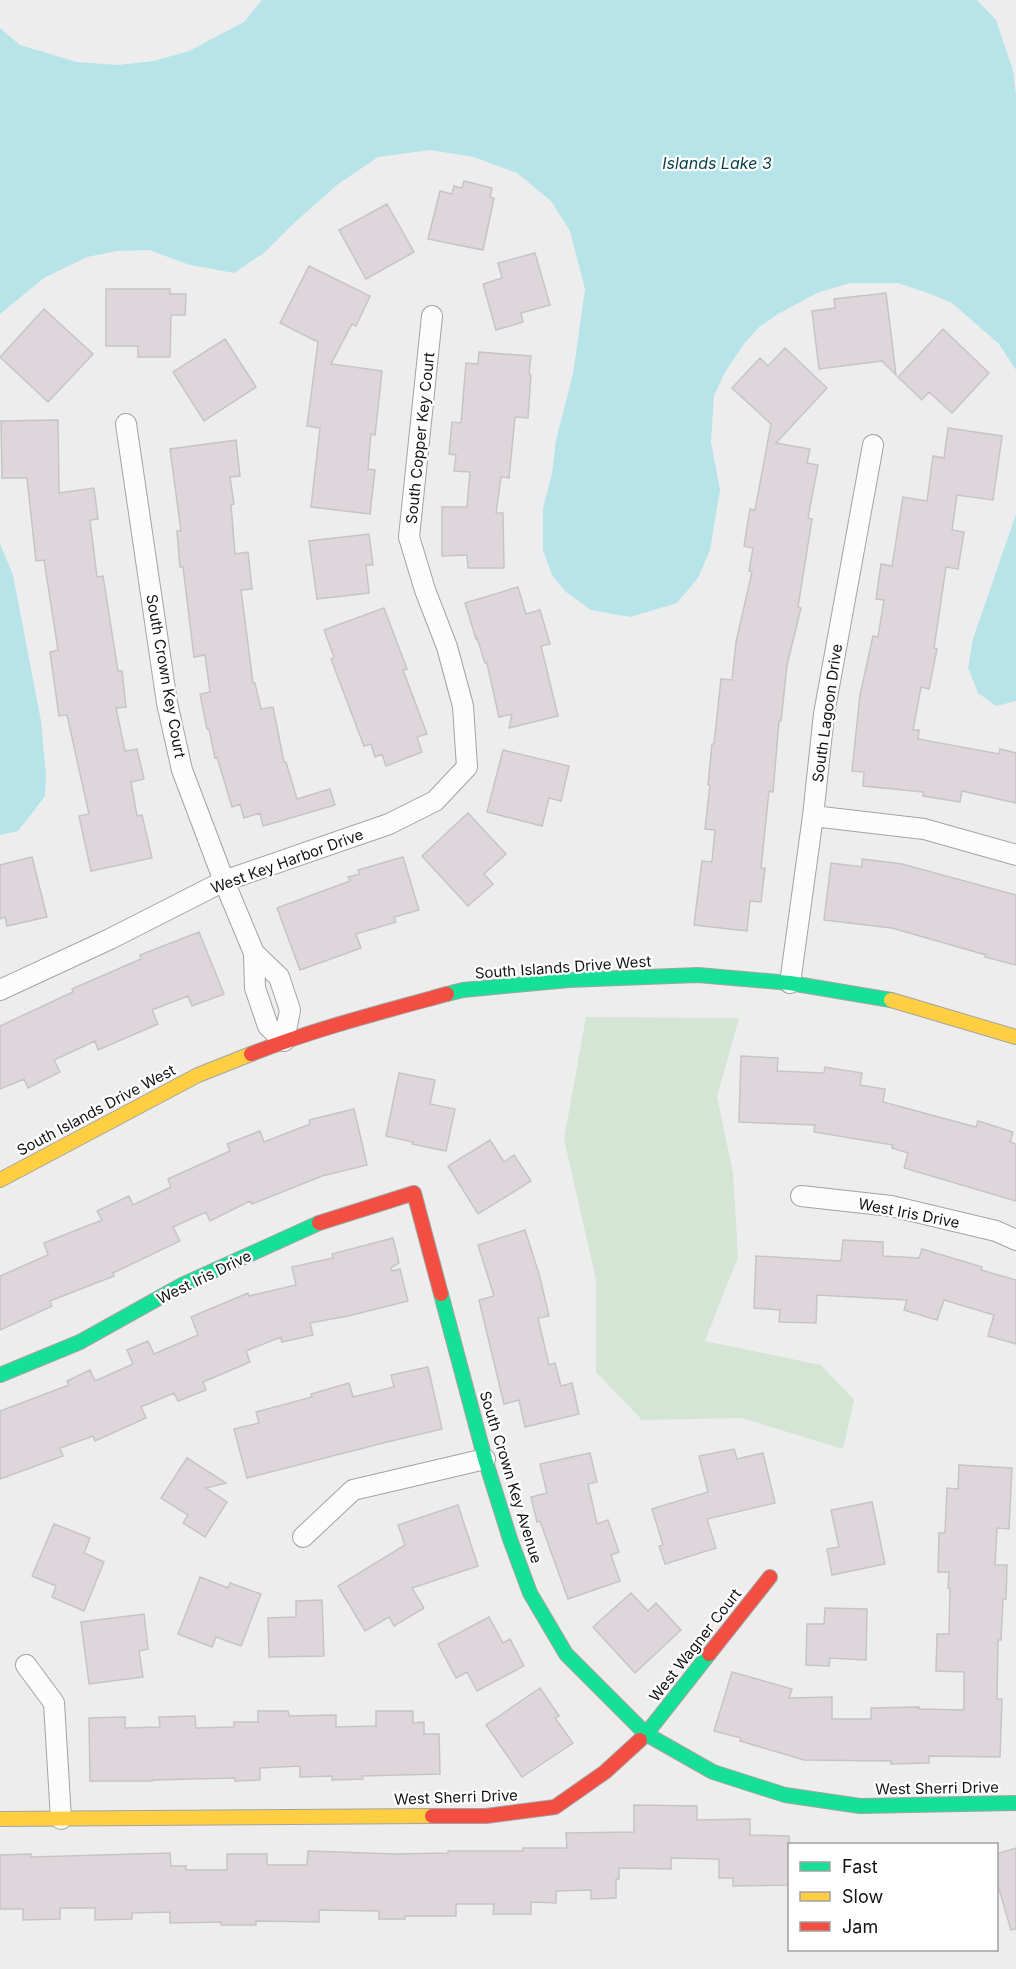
<svg xmlns="http://www.w3.org/2000/svg" width="1016" height="1969" font-family="Inter,sans-serif">
  <rect width="100%" height="100%" fill="#ededee"/>
  <path fill="#d4e5d6" d="M586,1017L739,1018L717,1097L733,1173L738,1257L705,1341L821,1365L854,1400L843,1449L742,1418L642,1420L596,1372V1280L564,1139Z"/>
  <path fill="#b7e4e9" d="M262,0H977L996,20L1013,70L1016,96V370L999,344L952,303L928,293L898,283H850L817,293L778,314L759,327L744,344L725,372L714,396L711,442L720,490L710,550L698,578L677,603L630,617L591,610L566,592L552,575L543,550V508L552,473L556,440L573,374L585,289L570,231L551,201L517,173L474,157L430,150L378,157L337,185L293,224L265,252L234,273L190,265L149,250L117,251L87,257L44,278L0,314V28L20,45L77,62L118,65L154,61L189,51L244,22Z
    M1016,514V701L996,706L978,693L968,668L973,639Z
    M0,544L13,575L41,721L46,775L45,796L36,808L18,831L0,835Z"/>
  <path fill="#dfd6dc" stroke="#c5c5c5" stroke-width="1.5" d="M464,181L492,188L490,197L494,198L483,250L428,239L440,191L452,194L454,186L462,188Z
    M387,204L414,252L366,279L339,230Z
    M535,253L550,305L521,313L523,322L496,330L483,284L502,278L498,263Z
    M309,266L370,296L356,326L352,324L331,364L382,371L375,435L371,434L368,469L375,470L370,514L311,507L320,428L307,426L318,342L280,323Z
    M106,289H170V294H186L185,315H171L170,357H138V346H106Z
    M886,293L896,375L882,361L819,369L812,311L835,308L834,299Z
    M44,309L93,354L48,402L0,357Z
    M943,329L989,373L952,413L929,392L922,400L898,377Z
    M225,339L256,387L204,421L173,372Z
    M785,348L827,388L776,443L810,449L807,463L818,465L808,518L812,519L798,607L801,608L787,665L781,721H779L773,792L769,791L761,868H765L761,902L750,901L747,931L694,925L702,861L712,862L715,830L705,829L710,785H708L712,744H714L721,679L732,680L736,642L752,572L749,571L753,548L744,546L750,509L755,510L771,424L732,388L760,358L768,366Z
    M479,352L531,356L529,374L531,375L528,418L515,417L509,478L501,477L496,513H503L504,568H468L467,555L442,556V507H467L470,472L454,471L456,455L449,454L452,422L461,423L466,363L478,364Z
    M58,420L59,493L94,488L98,519L90,520L97,577L103,576L118,671H122L126,707L116,708L125,751L137,749L144,779L131,782L137,816L142,815L152,858L91,871L79,816L89,814L67,715L59,716L50,652L58,650L44,560L36,561L27,478H2L1,421Z
    M948,428L1002,436L993,500L957,495L952,530L964,532L958,569L946,567L934,648L937,649L929,689L921,687L913,730H919L918,739L999,754L1000,749L1016,753V803L962,791L960,802L923,796V792L863,786L864,772L852,771L860,695L873,636L878,637L884,600L876,599L881,564L892,566L903,497L927,501L933,456L944,458Z
    M236,440L240,476L230,477L234,504L231,505L235,554L248,552L252,589L241,590L253,683H255L261,709L273,707L284,762H286L297,799L330,789L335,805L263,826L260,813L244,818L240,804L232,807L217,757L215,758L209,729H207L200,694L210,692L205,655L194,657L183,567H180L177,531H181L170,449Z
    M369,534L373,565H366L369,593L317,599L309,541Z
    M518,587L526,614L540,610L550,644L541,646L558,716L509,728L512,714L499,717L487,663H485L477,638L476,639L465,603Z
    M384,608L407,669L403,670L427,734L417,737L422,752L386,766L382,754L375,757L371,744L364,746L331,659L334,657L324,630Z
    M503,750L569,766L561,801L549,798L542,826L487,812Z
    M468,813L506,854L484,874L493,884L468,906L422,856Z
    M32,857L47,917L7,926L5,917L0,919V865Z
    M403,857L419,910L394,917L396,922L356,934L361,948L300,970L277,908L350,881L348,877L360,874L358,870Z
    M862,859L902,864L1016,895V965L985,957L986,955L892,928L824,920L831,863L862,867Z
    M199,932L224,994L192,1006L188,996L152,1010L158,1024L98,1050L95,1041L54,1060L60,1072L28,1088L24,1079L0,1089V1026L73,992L72,989L141,959L140,955Z
    M741,1056L778,1058L777,1071L824,1073L825,1067L862,1073L860,1085L885,1089L883,1102L976,1127L978,1121L1013,1132L1010,1142L1016,1144V1201L904,1168L908,1153L892,1148L893,1145L814,1132L815,1125L739,1122Z
    M399,1073L435,1080L430,1104L455,1109L446,1151L412,1144L413,1142L386,1136Z
    M354,1109L367,1165L322,1176L252,1204L250,1201L210,1221L206,1212L173,1227L180,1241L113,1273L114,1276L50,1301L52,1306L0,1330V1276L48,1255L44,1243L102,1220L97,1211L129,1196L133,1205L171,1187L168,1179L230,1151L227,1144L260,1131L264,1142L310,1124L309,1120Z
    M490,1140L504,1162L514,1155L531,1181L478,1214L448,1166Z
    M525,1230L539,1274L549,1316L538,1318L549,1365L555,1363L561,1386L572,1383L579,1414L525,1427L519,1400L504,1404L479,1300L494,1296L478,1245Z
    M393,1238L399,1263L391,1268L392,1271L400,1269L408,1301L348,1316L310,1323L313,1335L282,1342L281,1337L246,1351L250,1362L203,1382L206,1390L178,1401L174,1393L141,1407L146,1418L95,1441L93,1436L60,1448L63,1456L0,1479V1411L69,1385L67,1381L90,1370L95,1381L133,1364L127,1350L148,1341L154,1354L198,1335L191,1317L248,1293L249,1296L296,1285L292,1267L333,1258L332,1254Z
    M843,1240L883,1242V1256L919,1258L922,1249L982,1267L981,1270L1016,1280V1344L988,1336L994,1315L944,1300L937,1320L904,1310L907,1300L817,1295L816,1323L779,1322L780,1310L754,1308L756,1256L841,1261Z
    M428,1367L442,1429L383,1443L247,1478L234,1429L259,1423L256,1412L312,1397L311,1394L349,1383L353,1397L394,1387L391,1375Z
    M734,1449L737,1459L763,1453L775,1503L707,1519L716,1548L665,1564L659,1546L663,1545L652,1509L708,1492L699,1456Z
    M590,1453L597,1482L588,1484L597,1524L608,1520L619,1552L611,1555L620,1581L568,1599L540,1521L537,1522L531,1497L547,1493L540,1464Z
    M187,1458L226,1483L206,1488L227,1502L205,1537L183,1523L188,1515L161,1498Z
    M959,1465L1012,1468L1009,1529L997,1528L995,1565H1007L1006,1599H1003L1001,1640H998L997,1699H1002L1000,1757L929,1756V1763L891,1764V1761L804,1760L740,1741L741,1738L714,1731L732,1672L792,1689L789,1698L832,1697V1719H871V1708L919,1707V1709L964,1710V1672L936,1671L937,1634H949L950,1588H948L949,1572H938L939,1533H945L947,1488L958,1489Z
    M872,1502L885,1564L832,1575L827,1549L839,1547L831,1510Z
    M458,1505L478,1566L412,1588L424,1608L394,1626L389,1617L365,1631L338,1586L405,1545L398,1525Z
    M54,1524L90,1538L84,1553L104,1562L84,1611L52,1597L56,1586L32,1576Z
    M200,1577L228,1588L230,1583L261,1594L241,1646L216,1637L212,1647L178,1634Z
    M631,1593L648,1611L656,1603L681,1630L635,1673L593,1627Z
    M322,1600L324,1656L269,1657L268,1618L296,1617V1601Z
    M825,1608L867,1609L866,1660L830,1658L829,1666L806,1665L807,1624H824Z
    M144,1614L148,1649L139,1651L143,1677L89,1684L81,1622Z
    M489,1617L503,1643L510,1639L524,1666L477,1691L467,1672L456,1678L438,1644Z
    M540,1688L559,1716L555,1718L573,1743L522,1777L486,1725Z
    M258,1711H288L289,1716L336,1715V1727L376,1726V1711H413V1723L424,1722V1734H439L440,1774L362,1776L363,1779L332,1780V1776L300,1777V1766L260,1768V1780L235,1781V1778L152,1780V1781H90L89,1718L125,1717V1728L160,1727L159,1717L195,1716L196,1728L234,1727V1722H258Z
    M634,1805L697,1806V1820L750,1819V1835L789,1836V1885L733,1886V1878H719V1859L671,1858V1869L619,1868V1879H616V1898L591,1899V1890L556,1891V1903L531,1902V1914H493L494,1904H456V1916H405V1919H379V1911L319,1910V1922L256,1921V1925H221V1922L170,1923V1912L132,1913V1919L95,1920V1908H60V1919L23,1920V1909H0V1855L31,1854V1857L170,1853L171,1866H186V1870H227V1854H267V1865H307L308,1851L396,1854L448,1853V1851H523V1848H567L566,1833L634,1832Z
    M1016,1848V1929L1011,1930L996,1879V1854Z"/>
  <g fill="none" stroke-linecap="round" stroke-linejoin="round">
    <defs>
      <path id="street" d="M126,424L167,703L182,770L224,881L254,953L255,988L268,1026L284,1041
        M813,816L924,829L1016,855
        M254,953L279,977L290,1010L284,1041
        M790,983L813,816L824,714L873,445
        M0,990L110,939L224,881L389,824L435,801L467,767L463,706L447,647L425,590L409,537L432,316
        M801,1196L891,1206L996,1231L1016,1240
        M303,1537L353,1490L485,1459
        M26,1665L54,1703L61,1819"/>
      <path id="fast" d="M447,994L463,990L569,980L698,975L790,983L891,1000
        M441,1294L485,1459L510,1539L530,1593L566,1654L646,1734L709,1654
        M0,1375L80,1342L182,1285L319,1223
        M640,1740L646,1734L713,1772L785,1795L860,1806L1016,1803"/>
      <path id="slow" d="M891,1000L1016,1037
        M0,1180L198,1075L251,1054
        M0,1819L432,1816"/>
      <path id="jam" d="M251,1054C315,1029 381,1012 447,994
        M319,1223L414,1193L441,1294
        M709,1654L770,1577
        M432,1816H486L555,1807L605,1772L640,1740"/>
    </defs>
    <use href="#street" stroke="#a3a3a3" stroke-width="22"/>
    <use href="#fast" stroke="#a3a3a3" stroke-width="16"/>
    <use href="#slow" stroke="#a3a3a3" stroke-width="16"/>
    <use href="#jam" stroke="#a3a3a3" stroke-width="16"/>
    <use href="#street" stroke="#fcfcfc" stroke-width="20"/>
    <use href="#fast" stroke="#16e098" stroke-width="14"/>
    <use href="#slow" stroke="#ffcf43" stroke-width="14"/>
    <use href="#jam" stroke="#f24e42" stroke-width="14"/>
  </g>
  <g text-anchor="middle" dominant-baseline="central" stroke-width="4.5" stroke-linejoin="round" paint-order="stroke">
    <g font-size="15" fill="#131314" stroke="#fff">
      <text transform="translate(420 438) rotate(-84)">South Copper Key Court</text>
      <text transform="translate(166 676) rotate(80)">South Crown Key Court</text>
      <text transform="translate(827 713) rotate(-82)">South Lagoon Drive</text>
      <text transform="translate(287 861) rotate(-20)">West Key Harbor Drive</text>
      <text transform="translate(563 967) rotate(-4)">South Islands Drive West</text>
      <text transform="translate(96 1110) rotate(-28)">South Islands Drive West</text>
      <text transform="translate(909 1213) rotate(11)">West Iris Drive</text>
      <text transform="translate(204 1277) rotate(-26)">West Iris Drive</text>
      <text transform="translate(511 1477) rotate(73)">South Crown Key Avenue</text>
      <text transform="translate(695 1645) rotate(-52)">West Wagner Court</text>
      <text transform="translate(937 1788) rotate(-1)">West Sherri Drive</text>
      <text transform="translate(456 1797) rotate(-2)">West Sherri Drive</text>
    </g>
    <g font-size="16" font-style="italic" fill="#08444a" stroke="#fff">
      <text x="717" y="163">Islands Lake 3</text>
    </g>
  </g>
  <rect x="788" y="1843" width="210" height="108" fill="#ffffff" stroke="#a1a1a1" stroke-width="1.5"/>
  <rect x="800" y="1862" width="30" height="9" fill="#16e098" stroke="#a1a1a1" stroke-width="1.5"/>
  <text x="842" y="1873" font-size="18" fill="#131314">Fast</text>
  <rect x="800" y="1892" width="30" height="9" fill="#ffcf43" stroke="#a1a1a1" stroke-width="1.5"/>
  <text x="842" y="1903" font-size="18" fill="#131314">Slow</text>
  <rect x="800" y="1922" width="30" height="9" fill="#f24e42" stroke="#a1a1a1" stroke-width="1.5"/>
  <text x="842" y="1933" font-size="18" fill="#131314">Jam</text>
</svg>
